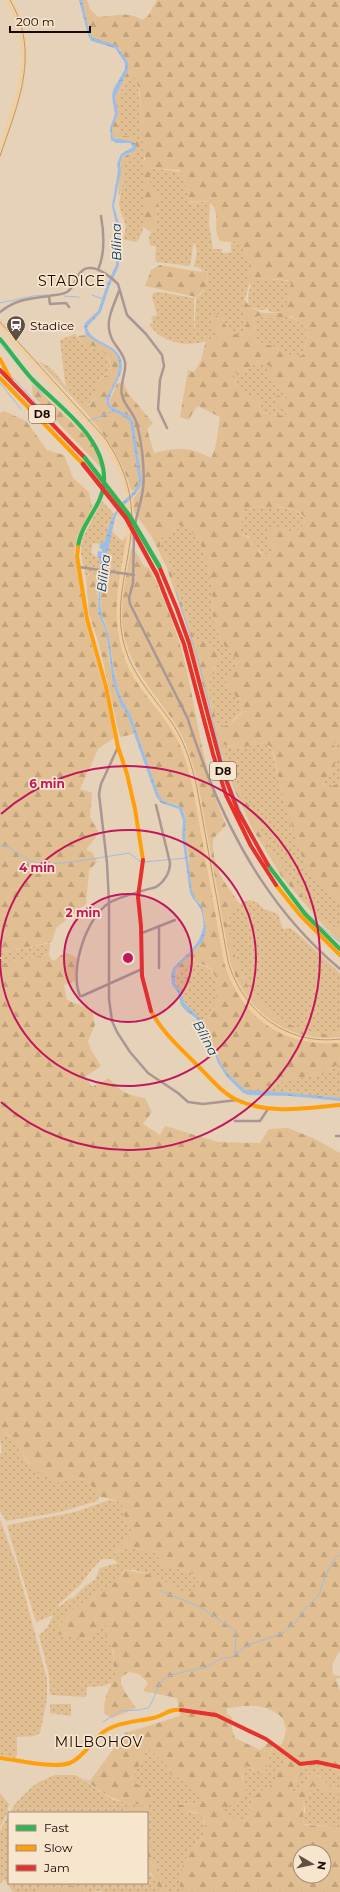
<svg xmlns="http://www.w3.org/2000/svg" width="340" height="1892" font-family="Montserrat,sans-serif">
  <defs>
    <pattern id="grass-dots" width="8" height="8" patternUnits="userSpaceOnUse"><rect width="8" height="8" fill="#e1bf92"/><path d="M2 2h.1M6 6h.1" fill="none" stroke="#c0a37c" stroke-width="1.8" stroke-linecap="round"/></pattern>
    <pattern id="forest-firs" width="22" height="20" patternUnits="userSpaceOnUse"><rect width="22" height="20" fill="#e1bf92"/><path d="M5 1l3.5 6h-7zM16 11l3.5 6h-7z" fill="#c0a37c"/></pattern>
    <pattern id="water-ripples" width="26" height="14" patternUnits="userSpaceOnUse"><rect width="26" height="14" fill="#9ebde4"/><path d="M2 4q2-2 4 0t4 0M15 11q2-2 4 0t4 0" fill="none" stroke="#87a1c2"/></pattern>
  </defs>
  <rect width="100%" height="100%" fill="#e5d2b8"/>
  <path fill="#f2ce9c" d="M6,0H13L21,16L27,39L28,61L23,92L0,163V144L17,90L22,61L19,30Z
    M0,318L16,338L105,436L117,453L129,479L133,499L134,522L124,590L122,616L123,630L131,660L145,684L176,725L192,760L199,788L230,961L237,980L253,1006L274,1023L286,1029L310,1037H340V1043H309L283,1035L271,1028L249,1010L231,983L224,962L193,789L186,762L171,729L133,677L126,662L117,631L116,602L128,521L127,500L123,481L111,456L101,440L5,334L0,328Z"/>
  <path fill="url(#grass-dots)" fill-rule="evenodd" d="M133,77L136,79C141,98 141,117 142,136C143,141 145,146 145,151C146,156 142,161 143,165C145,181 149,233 136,242L123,239L126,227L119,205L125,165L131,160L140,145L119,134L117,126L119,116V94L129,78Z
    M150,168L181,172L187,188V200L191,203L210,201L209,224L213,249H222V253H231V242L238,240L243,243L247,261L252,263L254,268L251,272H248L250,279L249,285L242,308L247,320L244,335L229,333L222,317H214L211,320L215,332L218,334L217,336C197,349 162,346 149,324L153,323L151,317L157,315L152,296L153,293L159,292L194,298V336L196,297C207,292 207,283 208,272L194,266L197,252L194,241L190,266L157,262L155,259L156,247L150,245L149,237L156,223L159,196L150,189Z
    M257,278L290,281L291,288L284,313L271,312L266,308L265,310H259L250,307C245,299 250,283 257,278Z
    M257,316C273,321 285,310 300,323L304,322C309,328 305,347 303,355C293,360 282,350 273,346C267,343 260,343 254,341L255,319Z
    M75,334L82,343C86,346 90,345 95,346C105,350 113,361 109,372L98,380L96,394L88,406C79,404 68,391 65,382L60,340Z
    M254,363L271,366L274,384L288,396V399L277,395L287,409L286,416L262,413L258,399L239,392L233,374L247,369Z
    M102,501L114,514L108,529L105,541L100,544L93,543L91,553L100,559L99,583L97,575L89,574L86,577L81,555L82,539Z
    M251,506C265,508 297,504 305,519C303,529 296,535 286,530L269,542L273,545L274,552L272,555C258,556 256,546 249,536L241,535L240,530L245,508Z
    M179,525C201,529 211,570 212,589C213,602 211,613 215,625C218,632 220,638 224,645C228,651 235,653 236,661C237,669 229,673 225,679C229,691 241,698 243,711L227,726L219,728L210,698L209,675L215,670L214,666L219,657L214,647L201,642L199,647L197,646L171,572L168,560L160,546L161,538Z
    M112,531L121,540H124L127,534L120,576H108L101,584Z
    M340,740V782L327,789L323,783L333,768L331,744Z
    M263,743L267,744L272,749L281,790L305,865L340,901V929L330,927L318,918L268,846L254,813L236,785L222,745C229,745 232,748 238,748Z
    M250,900L258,903L264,909L278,914L283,929L290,928L297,933L340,973V1032C323,1036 311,1034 296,1027C260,1012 245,988 234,952C231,942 225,927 230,916C232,909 243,901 250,900Z
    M50,943L49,954L0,964V953Z
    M193,964C226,963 222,1008 202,1023L200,1018L184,1003L174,979V975L183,966Z
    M340,1063V1098L292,1093L249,1092L250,1087L270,1086L291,1079L316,1075L323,1073Z
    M4,1434L12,1438L28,1464L57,1482L75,1479L88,1480L99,1497L97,1501L60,1512L6,1521L0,1511V1455L2,1451L0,1439Z
    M109,1500L122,1502L125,1520L131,1530V1533L123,1545L110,1555L130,1547L143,1551H153L156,1553L163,1566C175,1570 192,1568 200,1580L192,1592L186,1593C164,1587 148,1567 123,1570L121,1577L117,1581C95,1596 66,1608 57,1634L88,1639L102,1623H106L107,1631L105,1638C114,1650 113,1648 113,1663C113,1666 116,1669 116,1672C117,1688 99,1686 87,1687L86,1697L50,1695L49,1675L39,1635L47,1628L53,1615L36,1622L7,1526L8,1525L75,1512ZM102,1559H113L118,1563L100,1568L95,1580L85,1586L73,1598L69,1599L59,1607V1604L80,1585L93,1568Z
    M0,1519L17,1566L47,1679V1699L40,1733L34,1736L17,1737V1755L15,1758L0,1755Z
    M50,1704H71V1716L50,1713Z
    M272,1747L284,1755L287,1760L269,1789L252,1799L250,1811L244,1823L222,1813L221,1807H228L243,1785V1771L245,1765L257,1772L265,1773Z
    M148,1748L167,1766L171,1775L183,1779L189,1788L200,1791L204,1799L201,1803L182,1804L187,1811L201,1815L205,1825L204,1834L196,1844L180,1881V1892H169C153,1873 147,1841 147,1816L150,1814L145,1806H136L118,1813H10L15,1804L32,1787L39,1782L55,1775H76L113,1800L142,1805L147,1790L131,1780Z
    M325,1765L340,1771V1790L329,1786L318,1774H310C309,1782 301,1788 294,1792L290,1790L301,1775L304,1766Z
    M313,1785L320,1789L340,1794V1827L304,1824L303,1817L306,1810L303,1803Z
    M0,1793L9,1804L6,1816L0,1827Z
    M9,1814V1883H147L148,1872L156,1881L162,1892H101L102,1891L90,1892L84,1887C72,1889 48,1883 39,1892H13L4,1879L0,1884V1831Z"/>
  <path fill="url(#forest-firs)" fill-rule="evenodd" d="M82,0H87L90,9L98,17C114,16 129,11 142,20L148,16L157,0H340V740L332,744L340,752L333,768L323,783L327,789L340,782V901L304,864L281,790L274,754L270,746L263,743L238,748C232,748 229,744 222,745L236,785L254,813L268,846L318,918L330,927L340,929V942L323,925L282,877L252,828L233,787L218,743L187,627L166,566L152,537L134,512L133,499L140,490L142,482L133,421C127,412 114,412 109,403L117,383H124L128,393L153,423L147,429L154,453C177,447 189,446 211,458C218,446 217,431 220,417L198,406L193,412L189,420L180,417L188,370L194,372L201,361L206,340L218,336L213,330L211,320L220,313L229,333L244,335L245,325L247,324L242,308L244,299L250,307L262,313H284L291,283L288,280L257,278L251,287L247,272H251L254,268L252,263L247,261L243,244L239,246L238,241L231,242L220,241C211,227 223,211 208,201L187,202V188L181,172L179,170L150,168V189L158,193L159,196L156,223L151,232L143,227C146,206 145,183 142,162L145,160V152L142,139L140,93L136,79L133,77L129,78L119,94V116L117,126L118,132L122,136L136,137L140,145L136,156L125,165L120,195H118L121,160C125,154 132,154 136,148L131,141L113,138L112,128L118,113L115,97L128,70L120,49L93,39L90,34ZM257,316L275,319L291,316L301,323L304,322C309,328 305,347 303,355C294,360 282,350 273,346C267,344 260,343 254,341L255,319ZM254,363L271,366L266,374L274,384L288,396L287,399L277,395L273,396L276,406L287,409L286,416L262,413L258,399L239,392L233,374L247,369ZM251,506C265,508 297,504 305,518C300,542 286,526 272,526L268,531L267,537L273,546L274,552L271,555L259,553L253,539L241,535L240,530L245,509ZM179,525C201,529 211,570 212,589C213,602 211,613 215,625C218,632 220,638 224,645C228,651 235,653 236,661C237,669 228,672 225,678C228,691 241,698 243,711C238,719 228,726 219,728L210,698L209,675L211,672L212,675L214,673V666L219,657L214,647L205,639L201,642L199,646H197L171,572L168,560L160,546L161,538Z
    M160,265L201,272L202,270L208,273L205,289L196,297L145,286L151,270Z
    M86,335C93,341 102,344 110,349C129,362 113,385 106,399V403L116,412L126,415L130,422L139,482L135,492L131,489C116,437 74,400 38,361C42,363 46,365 49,367C59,374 77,407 90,405L96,394L97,381C101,378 107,376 109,371C115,361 103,349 94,346C90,345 86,346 82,343L78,336Z
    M32,384L91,441L98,455L101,468L33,396Z
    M4,411L26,421L47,450L64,455L73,478L89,492L92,508L77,537L74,552L82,591L84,617L105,693L114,738L98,749L80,789L92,793L90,817L99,833L86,850L92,852L97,862L89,870L86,904L56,928L52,942L0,953V413Z
    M131,548L138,555L144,566L150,569C162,594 173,621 181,648C197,706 201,769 226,825L213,839C212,869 224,881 240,904L229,917C227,929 231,940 234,952C245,988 260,1012 296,1027C311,1034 323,1036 340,1032V1037C288,1044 244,1010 230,961L199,788C194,766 188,745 176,725C156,694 129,669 123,630C119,603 127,575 131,548Z
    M93,573L97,575L98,613L106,631L109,661L121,706L127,714L134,734L120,737L99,644L89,614L86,577Z
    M108,576H120C113,616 116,653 140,687C152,704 166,719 176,737C185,754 189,771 193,789L224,962C240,1018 283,1047 340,1043V1063L323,1073L316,1075L291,1079L270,1086L250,1087L249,1092L245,1091L229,1075L220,1062L215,1048L208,1041L202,1023C223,1007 225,955 189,965C182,967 178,969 174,975L175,970L203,941L206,930L202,906L196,900L192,892L188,866L189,858L185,836L186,821L184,811L178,805L163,801L159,795L130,713L124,705L116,682L108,630L101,613V584Z
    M65,952L77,958L75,981L64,985L67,1000L92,1010L95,1025L88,1041L91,1050L101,1066L85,1077L92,1087L109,1078C121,1092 127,1095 145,1098L152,1112L143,1124L160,1135L165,1126L218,1142L260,1143L269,1129L288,1128L315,1139L340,1153V1651L332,1664L333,1675L340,1676V1678L336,1679L340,1691V1771L325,1765L304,1766L301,1775L290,1790L294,1792C301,1788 309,1782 310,1774L315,1772L329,1786L340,1790V1794L320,1789L313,1785L303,1803C305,1811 302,1816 304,1824L306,1825L340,1827V1892H180C180,1881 181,1868 186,1859C192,1846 214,1831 201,1816C196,1809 184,1813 178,1808V1805L201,1803L204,1799L200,1791L189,1789L183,1779L171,1775L167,1766L148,1748L131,1780L147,1790L151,1798L148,1804C122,1807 103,1794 83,1778L90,1781L125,1733L180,1716L177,1698L143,1691L148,1683L139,1674L129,1672L121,1677V1684L125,1692L136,1708L112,1718L105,1714L104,1707L106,1696L116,1673L113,1663L114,1651L105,1638L107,1631L106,1623H102L95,1634L88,1639L57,1634V1627L80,1604L117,1581L121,1577L124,1570L153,1575L186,1593L192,1591L200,1580C192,1568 175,1570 163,1566L156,1553L153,1551H143L130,1547L109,1555L123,1545L131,1533V1530L125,1520L122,1502L98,1496L88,1480L75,1479L58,1482L34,1471L10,1436L4,1434L0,1439V964L49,954L50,958L54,961ZM237,1707C245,1706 254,1705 262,1707C283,1712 292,1725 281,1745L268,1743L260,1750L235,1738L232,1729V1717L227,1714V1708ZM272,1747L284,1755L287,1760L269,1788H265L252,1799L250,1811L244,1822L222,1813L221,1807H228L245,1794L246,1790C241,1782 242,1773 245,1765L253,1769L260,1775L265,1773ZM300,1852H324V1876H300Z
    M145,1806L149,1807L151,1811L147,1816V1813H118L130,1807Z
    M147,1825C150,1848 154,1874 169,1892H162L151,1873L147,1872Z
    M74,1886L84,1887L90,1892H39L43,1888Z"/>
  <path fill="url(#water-ripples)" d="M79,0H82L90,34L93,38L116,45L128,62V70L115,97L118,113L112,128L113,138L131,141L135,143L136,148L134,151L123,156L120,164L121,171L114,206L120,228L119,266L110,285L101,312L87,327C90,342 111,342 119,355C129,373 110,386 109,403C115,413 126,409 133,421L142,482C138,497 123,502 116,516C113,524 112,533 110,542C105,565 98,587 101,611C102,620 108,628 109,637C113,663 114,691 130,713L159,795L163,801L182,807L186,821L185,836L192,892L196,900L202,906L206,930L203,941L175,970V983L181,992L184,1003L200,1018L208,1041L215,1048L220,1062L229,1075L245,1090L292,1093L340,1098V1101L291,1096L248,1095L243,1093L227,1077L218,1063L213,1049L206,1042L198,1020L184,1009L181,1005L178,993L172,984L171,975L173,968C190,951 212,936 200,908C198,904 192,899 190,893L182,836L183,821L179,809L161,803L156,796L127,714L121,706L113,683L106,631L98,613L100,559L97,556L98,551L102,552V549L99,548L100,544L105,541C108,528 112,515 121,504C127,496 136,493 139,482L130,422C124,412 106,414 106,399C113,385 129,362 110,349C102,344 93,341 86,335L84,327L85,323L98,311L107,284L116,265L117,228L112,206L118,171L117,164L121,154L133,147L130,143H116L111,140L110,128L115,114L112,97L113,90L125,69V63L115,48L91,41L88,35Z"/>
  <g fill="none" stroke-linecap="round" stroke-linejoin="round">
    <path stroke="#9ebde4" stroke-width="1" d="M92,295L103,299
      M64,296L79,297
      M0,303L33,296L47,295
      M0,343L43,395
      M13,378L51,419
      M0,383L21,409
      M34,408L40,415
      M88,421L114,411
      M176,591C183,615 192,639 199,663C208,698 215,735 225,769C244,831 287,904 340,942
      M0,846H7L30,861L46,864L74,862L129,853L141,862
      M144,862L186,858
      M161,1591L200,1607L236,1631L235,1655
      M103,1722L120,1711L138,1710L148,1708L151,1704L160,1683L168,1676L191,1670L205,1668L220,1659L232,1657L245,1647L254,1643L283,1633L296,1622L307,1607L319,1595L326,1574L335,1558L340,1554"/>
    <path stroke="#aa9693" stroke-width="2.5" d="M98,270C105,254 104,233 101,216
      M119,291C113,308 103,323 113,341C117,348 123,353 125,362C127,373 119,383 122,395C124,406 135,413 137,425C142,443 146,476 142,495C140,505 137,514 135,525
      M49,296L50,304L66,303L69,307
      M0,312C17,299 28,299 49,296C55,295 62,295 67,292C77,286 76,269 89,268C99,267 112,278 118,284L127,315L146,334L162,355L164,366L160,380L158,409L167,428
      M134,535L133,583L129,598L130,604L188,719C193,737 200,753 206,771C236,848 276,915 340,969
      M79,567L134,575
      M118,747L101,784L99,794L107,863L109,903V999L112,1021L117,1032L130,1052L148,1073L178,1093L188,1102L203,1104L237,1100
      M159,926V968
      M142,933L175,920
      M142,969L82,996H80C69,970 86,918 109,903C121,896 142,891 156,887C164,882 170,873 170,863L156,805
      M235,1121H260L268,1109
      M336,1136H340"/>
    <path stroke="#30b455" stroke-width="4" d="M0,339C11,352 21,367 32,379C61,409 107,438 104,483C102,507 80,524 78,547
      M268,865L305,914L340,949"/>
    <path stroke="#ff9f0a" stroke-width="4" d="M0,359L11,380
      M0,378L83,464
      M78,547L77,556L87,619L106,687L118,747L127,774L135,809L143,860
      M276,885L300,915L340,955
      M151,1011C161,1030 176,1044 192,1060C206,1073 220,1092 237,1100C270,1115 306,1108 340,1105
      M0,1758C18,1760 53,1769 70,1763C82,1758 91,1743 101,1734C114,1722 136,1722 153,1718C163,1716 170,1708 181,1710"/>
    <path stroke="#e5322d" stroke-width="4" d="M0,370L85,458
      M159,566L177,609L189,643L223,772L238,811L268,865
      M157,575L184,644L213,754L226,795L251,846L276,885
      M143,860L138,897L141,926L142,976L151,1011
      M181,1710L216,1715L266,1739L300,1764L317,1762L340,1767"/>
    <path stroke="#ab9b8d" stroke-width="1" d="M0,156C18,103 41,53 10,0
      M0,322L104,437C127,469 136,503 130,542C125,577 115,609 124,644C132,676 156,699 174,726C186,745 192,766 197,788L228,961C242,1011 287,1046 340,1039"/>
    <path stroke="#30b455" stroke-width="4.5" d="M85,458L129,515L159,566"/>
    <path stroke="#e5322d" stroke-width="4.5" d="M83,464L126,518L157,575"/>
  </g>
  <circle cx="128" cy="958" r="64" fill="#c2185b" fill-opacity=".12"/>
  <g fill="none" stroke="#c2185b" stroke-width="2">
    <circle cx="128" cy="958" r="64"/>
    <path d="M0 957A128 128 0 1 1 0 959"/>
    <path d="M1 814A192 192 0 1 1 1 1102"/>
  </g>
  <defs>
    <symbol id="station-pin" viewBox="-11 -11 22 30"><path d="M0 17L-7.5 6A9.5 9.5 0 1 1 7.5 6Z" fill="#5f4f40" stroke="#f8e5ce"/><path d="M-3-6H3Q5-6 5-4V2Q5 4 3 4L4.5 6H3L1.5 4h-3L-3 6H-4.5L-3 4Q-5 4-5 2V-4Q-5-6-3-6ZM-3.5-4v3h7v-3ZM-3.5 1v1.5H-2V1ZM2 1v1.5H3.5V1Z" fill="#fff"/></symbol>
  </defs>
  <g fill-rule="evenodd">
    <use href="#station-pin" x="5" y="314" width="22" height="30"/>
  </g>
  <g text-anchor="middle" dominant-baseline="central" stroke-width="3.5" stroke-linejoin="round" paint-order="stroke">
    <g fill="#f8e5ce" stroke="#5a4a3e" stroke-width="1">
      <rect x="29" y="405" width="26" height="18" rx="3"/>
      <rect x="210" y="762" width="26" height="18" rx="3"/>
    </g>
    <g font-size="11" font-weight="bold" fill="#170800">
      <text x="42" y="414">D8</text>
      <text x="223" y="771">D8</text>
    </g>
    <g font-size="12" fill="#170800" stroke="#f8e5ce" text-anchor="start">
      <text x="30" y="325">Stadice</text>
    </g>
    <g font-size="13" font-style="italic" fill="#023a74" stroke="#f8e5ce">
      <text transform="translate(116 242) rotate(-91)">Bílina</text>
      <text transform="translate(103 573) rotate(-83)">Bílina</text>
      <text transform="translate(206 1038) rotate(62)">Bílina</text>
    </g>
    <g font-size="14" letter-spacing="1" fill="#170800" stroke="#f8e5ce">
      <text x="72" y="281">STADICE</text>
      <text x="99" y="1742">MILBOHOV</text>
    </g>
  </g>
  <circle cx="128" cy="958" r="6" fill="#c2185b" stroke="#f8e5ce" stroke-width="2"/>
  <g font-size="12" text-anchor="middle" font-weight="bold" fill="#c2185b" stroke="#f8e5ce" stroke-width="3.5" stroke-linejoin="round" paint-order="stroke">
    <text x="47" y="788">6 min</text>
    <text x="37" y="872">4 min</text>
    <text x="83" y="917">2 min</text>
  </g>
  <rect x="8" y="1812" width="140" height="72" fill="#f8e5ce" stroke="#9e8d7c"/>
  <rect x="16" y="1825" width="20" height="6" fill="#30b455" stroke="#9e8d7c"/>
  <text x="44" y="1832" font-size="12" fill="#170800">Fast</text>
  <rect x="16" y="1845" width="20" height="6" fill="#ff9f0a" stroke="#9e8d7c"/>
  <text x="44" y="1852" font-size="12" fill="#170800">Slow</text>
  <rect x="16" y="1865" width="20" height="6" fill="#e5322d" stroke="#9e8d7c"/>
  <text x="44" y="1872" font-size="12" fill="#170800">Jam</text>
  <g transform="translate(312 1864) rotate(99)"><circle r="19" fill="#f8e5ce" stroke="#9e8d7c"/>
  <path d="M0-3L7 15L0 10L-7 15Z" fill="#5f4f40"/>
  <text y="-6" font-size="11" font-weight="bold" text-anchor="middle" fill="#170800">N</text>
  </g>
  <path d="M10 26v6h80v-6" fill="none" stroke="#170800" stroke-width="2"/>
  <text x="16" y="26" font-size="12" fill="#170800" stroke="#f8e5ce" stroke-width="3" paint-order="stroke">200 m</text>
</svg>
